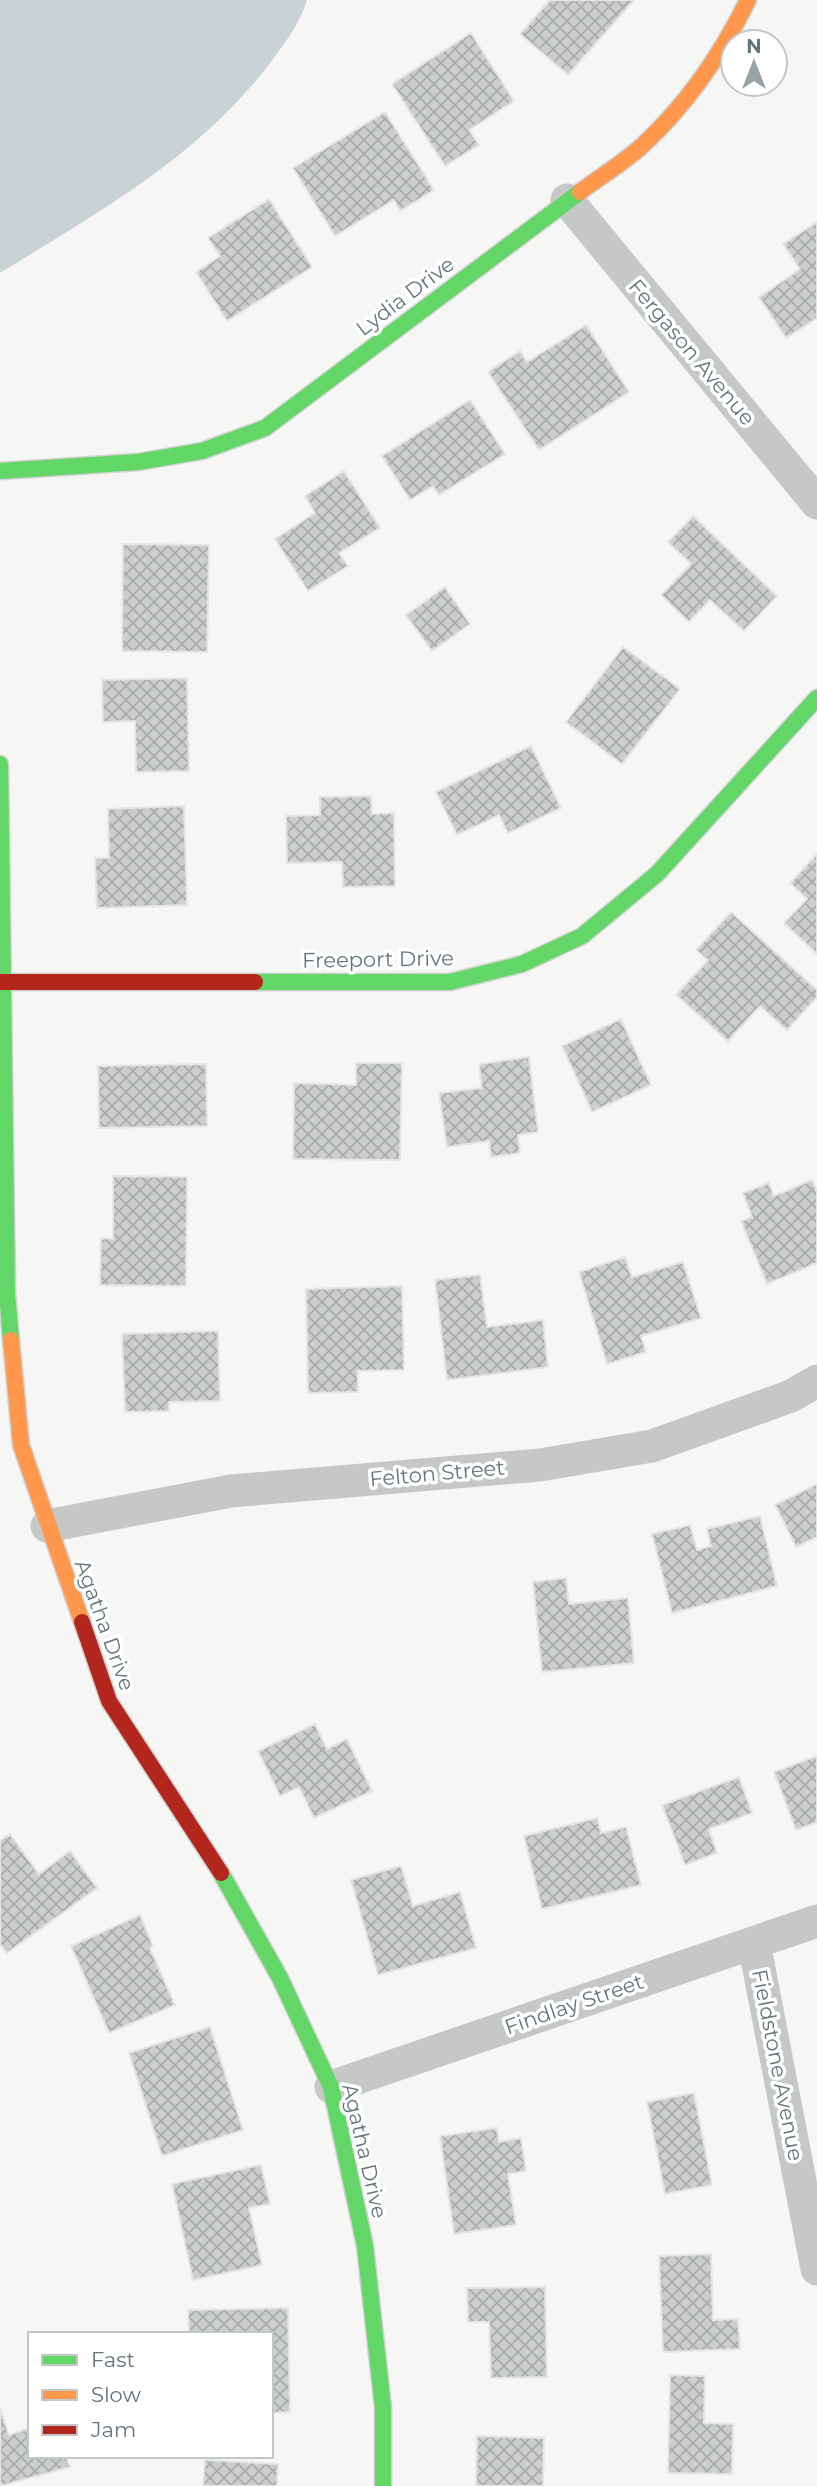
<svg xmlns="http://www.w3.org/2000/svg" width="817" height="2486" font-family="Montserrat,sans-serif">
  <defs>
    <pattern id="building-cross-hatch" width="8" height="8" patternUnits="userSpaceOnUse" patternTransform="scale(1.75)"><rect width="8" height="8" fill="#cccece"/><path d="M0 0l8 8M0 8l8-8" fill="none" stroke="#a9acac"/></pattern>
  </defs>
  <rect width="100%" height="100%" fill="#f6f6f5"/>
  <path fill="#c9d2d4" d="M0,0H307C300,23 287,40 273,59C202,155 99,212 0,273Z"/>
  <path fill="url(#building-cross-hatch)" stroke="#e5e5e4" stroke-width="2" d="M550,0H634L568,75L520,34Z
    M471,33L514,101L469,130L479,145L445,166L392,84Z
    M385,112L434,190L400,211L394,200L335,236L293,168Z
    M269,199L312,267L227,321L196,272L220,256L208,238Z
    M817,222V318L786,338L759,297L800,269L783,244Z
    M586,325L629,392L539,450L488,372L520,351L527,362Z
    M470,400L505,454L439,495L433,486L410,500L382,456Z
    M344,471L380,528L339,553L348,566L308,591L275,539L315,513L305,496Z
    M693,516L777,596L744,631L710,600L689,622L661,595L691,564L668,542Z
    M123,544L209,545L207,652L122,651Z
    M445,587L470,624L432,651L406,615Z
    M623,647L680,689L622,764L566,722Z
    M187,678L189,771L136,772L135,721L103,722L102,680Z
    M531,746L561,808L508,833L499,815L457,835L436,792Z
    M371,796L372,814L394,813L395,886L343,887L342,862L287,863L286,816L320,815V797Z
    M184,806L187,905L97,908L95,858H109L108,809Z
    M817,854V954L784,923L807,899L790,883Z
    M731,912L817,990V997L787,1030L760,1006L728,1041L676,995L708,960L696,950Z
    M621,1019L651,1085L592,1112L562,1046Z
    M529,1057L538,1132L518,1135L520,1153L491,1157L489,1141L447,1147L439,1093L482,1088L479,1064Z
    M356,1063H402L400,1160L293,1159L294,1083L356,1085Z
    M206,1064L207,1126L99,1128L98,1066Z
    M113,1176L187,1177L186,1286L100,1285L101,1238L113,1239Z
    M812,1180L817,1192V1263L767,1284L741,1221L752,1217L743,1193L769,1183L774,1196Z
    M625,1257L632,1277L683,1262L701,1318L641,1336L646,1352L607,1364L579,1272Z
    M480,1275L487,1327L543,1320L548,1367L447,1380L435,1280Z
    M402,1286L404,1370L358,1371V1392L308,1393L306,1289Z
    M218,1331L220,1401L169,1402V1411L125,1412L122,1334Z
    M817,1484V1537L796,1547L775,1505Z
    M760,1516L777,1586L672,1613L652,1534L690,1525L697,1550L711,1546L707,1529Z
    M566,1578L569,1604L628,1598L634,1663L542,1672L533,1582Z
    M315,1724L327,1749L347,1739L372,1791L314,1818L299,1787L280,1796L258,1751Z
    M817,1756V1822L796,1830L774,1772Z
    M739,1777L752,1813L709,1829L717,1853L685,1865L662,1805Z
    M597,1818L601,1833L626,1827L641,1885L542,1909L524,1836Z
    M10,1834L39,1874L70,1851L97,1888L7,1953L0,1944V1841Z
    M401,1866L413,1906L460,1892L476,1948L378,1975L351,1880Z
    M140,1915L153,1946L150,1948L175,2005L109,2033L71,1946Z
    M210,2027L243,2130L162,2156L129,2053Z
    M694,2093L712,2185L665,2194L647,2102Z
    M497,2128L499,2142L521,2138L526,2171L508,2174L516,2225L454,2234L440,2136Z
    M261,2165L270,2204L249,2208L262,2265L193,2280L172,2184Z
    M711,2254L713,2320L738,2319L740,2349L663,2352L659,2256Z
    M545,2287L547,2377L491,2378L489,2322H468L467,2288Z
    M288,2308L290,2412L271,2413V2334H189L188,2310Z
    M670,2375L705,2376L704,2423L733,2424L732,2474L668,2473Z
    M0,2408L9,2435L30,2428V2456H66L70,2467L0,2486Z
    M477,2436L544,2438L543,2486H476Z
    M205,2460L278,2464L277,2486H203Z"/>
  <g fill="none" stroke-linecap="round" stroke-linejoin="round">
    <defs>
      <path id="fast" d="M0,471L138,462L202,451L265,428L580,192
        M0,764L7,1293L11,1340
        M255,982H450L522,964L582,936L657,874L817,698
        M221,1873L280,1978L331,2087L365,2246L383,2407V2486"/>
      <path id="slow" d="M580,192C601,176 625,162 644,144C688,103 722,53 748,0
        M11,1340L21,1445L82,1622"/>
      <path id="jam" d="M0,982H255
        M82,1622L109,1701L221,1873"/>
    </defs>
    <use href="#fast" stroke="#d1d3d3" stroke-width="19"/>
    <use href="#slow" stroke="#d1d3d3" stroke-width="19"/>
    <use href="#jam" stroke="#d1d3d3" stroke-width="19"/>
    <path stroke="#c6c8c8" stroke-width="33" d="M567,200L817,503
      M47,1526L231,1491L540,1465L652,1446L791,1396L817,1381
      M754,1943L817,2269
      M331,2087L817,1921"/>
    <use href="#fast" stroke="#63d668" stroke-width="16"/>
    <use href="#slow" stroke="#ff974d" stroke-width="16"/>
    <use href="#jam" stroke="#b3261e" stroke-width="16"/>
  </g>
  <g text-anchor="middle" dominant-baseline="central" stroke-width="7" stroke-linejoin="round" paint-order="stroke">
    <g font-size="21" fill="#64767d" stroke="#fff">
      <text transform="translate(405 296) rotate(-37)">Lydia Drive</text>
      <text transform="translate(692 352) rotate(50)">Fergason Avenue</text>
      <text transform="translate(378 959) rotate(-1)">Freeport Drive</text>
      <text transform="translate(437 1473) rotate(-5)">Felton Street</text>
      <text transform="translate(105 1625) rotate(70)">Agatha Drive</text>
      <text transform="translate(574 2004) rotate(-19)">Findlay Street</text>
      <text transform="translate(778 2065) rotate(79)">Fieldstone Avenue</text>
      <text transform="translate(365 2151) rotate(77)">Agatha Drive</text>
    </g>
  </g>
  <rect x="28" y="2332" width="245" height="126" fill="#ffffff" stroke="#c1c8cb" stroke-width="2"/>
  <rect x="42" y="2355" width="35" height="10" fill="#63d668" stroke="#c1c8cb" stroke-width="2"/>
  <text x="91" y="2367" font-size="21" fill="#64767d">Fast</text>
  <rect x="42" y="2390" width="35" height="10" fill="#ff974d" stroke="#c1c8cb" stroke-width="2"/>
  <text x="91" y="2402" font-size="21" fill="#64767d">Slow</text>
  <rect x="42" y="2425" width="35" height="10" fill="#b3261e" stroke="#c1c8cb" stroke-width="2"/>
  <text x="91" y="2437" font-size="21" fill="#64767d">Jam</text>
  <g transform="translate(754 63)"><circle r="33" fill="#ffffff" stroke="#c1c8cb" stroke-width="2"/>
  <path d="M0-5L12 26L0 18L-12 26Z" fill="#97a3a7"/>
  <text y="-10" font-size="19" font-weight="bold" text-anchor="middle" fill="#64767d">N</text>
  </g>
</svg>
